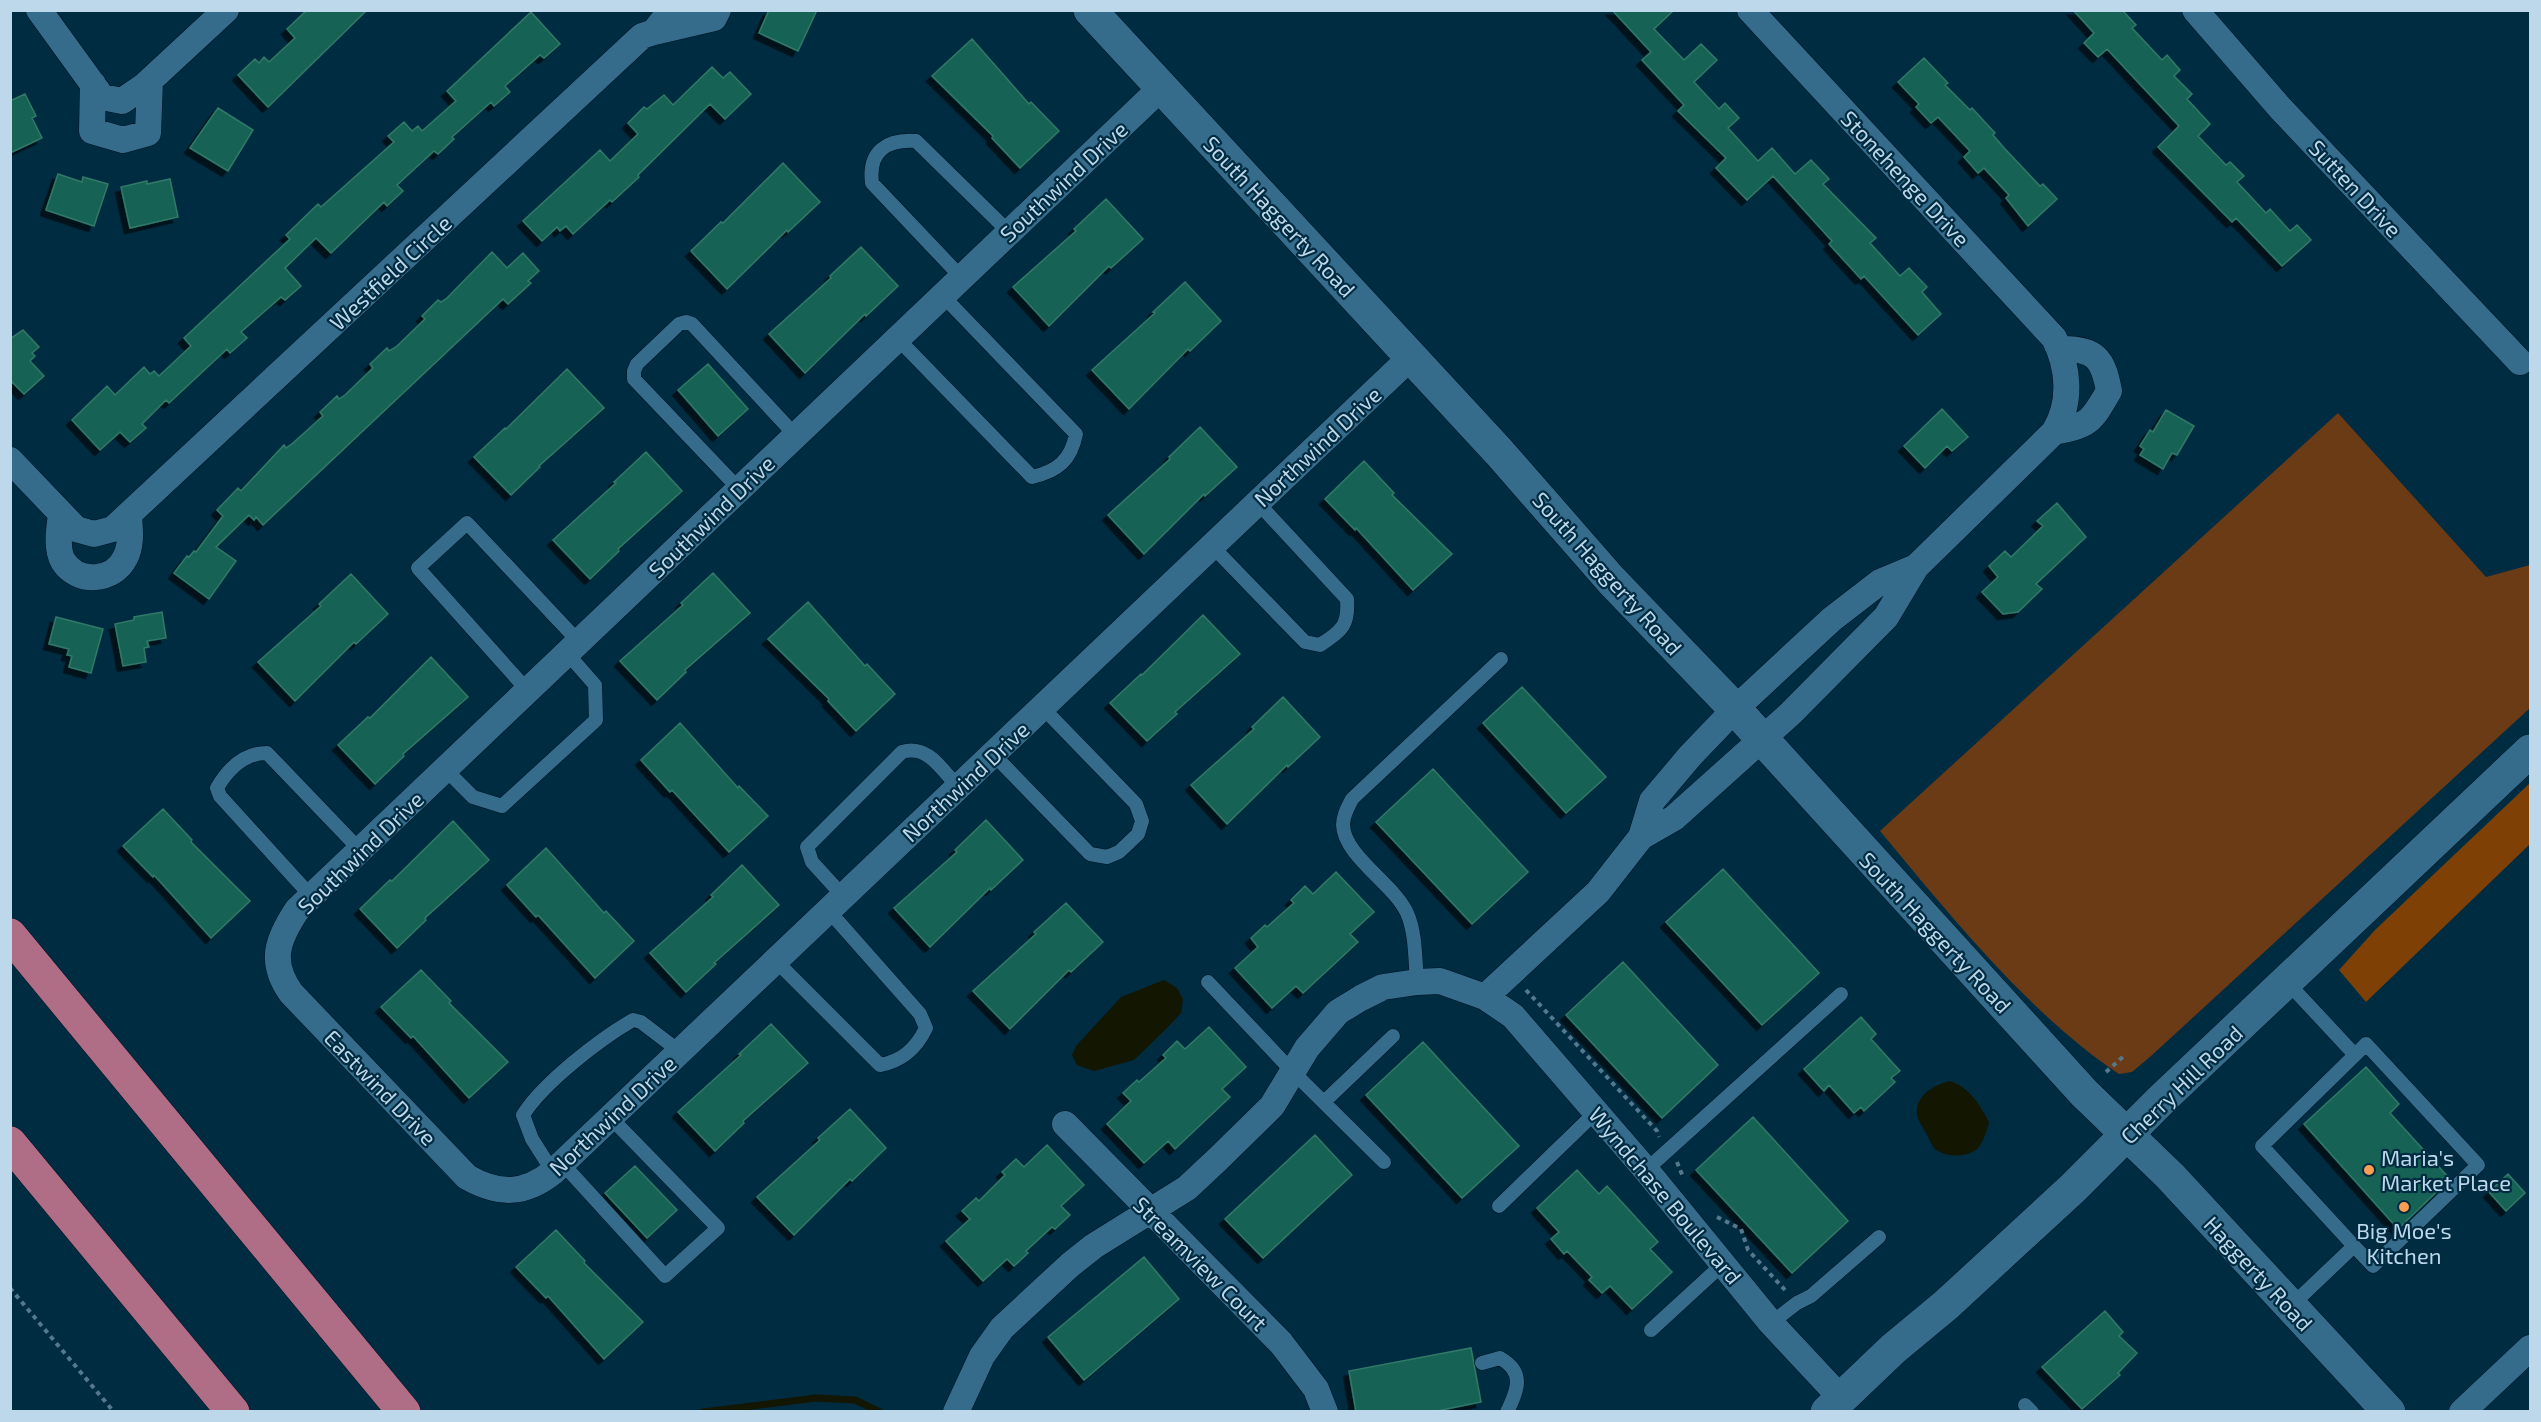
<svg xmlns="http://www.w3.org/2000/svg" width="2541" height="1422" font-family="'Exo 2',sans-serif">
  <defs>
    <filter id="shadow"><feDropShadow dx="-5.5" dy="5.5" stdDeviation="0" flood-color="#0009"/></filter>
  </defs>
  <rect width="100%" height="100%" fill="#002c42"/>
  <path fill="#6b3b15" d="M2338,413L2486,577L2530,565V708L2151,1056L2132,1072L2119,1074C2030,1015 1948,913 1880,831Z"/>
  <path fill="#7e4004" d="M2530,783V844L2366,1002L2339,970L2375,930Z"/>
  <path fill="#131600" d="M1164,980L1177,988L1183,999L1181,1013L1168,1027L1134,1060L1094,1071L1077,1065L1072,1055L1076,1046L1121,997Z
    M1950,1081C1970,1088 1979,1104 1989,1122C1987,1130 1984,1141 1978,1148C1968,1158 1945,1158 1934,1148C1931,1144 1928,1136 1925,1131C1922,1126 1918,1120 1917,1115C1915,1095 1934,1085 1950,1081Z"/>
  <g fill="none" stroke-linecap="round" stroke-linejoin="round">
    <path stroke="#131600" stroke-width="7" d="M703,1412L816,1398L855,1400L880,1412"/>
  </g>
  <path fill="#176454" stroke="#307968" stroke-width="1.5" filter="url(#shadow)" d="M307,10H367L268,107L238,75L255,59L259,63L264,57L269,62L295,38L287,29Z
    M769,10H817L798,51L759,33Z
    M1612,10H1674L1654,29L1684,60L1701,44L1717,60L1694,82L1719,109L1725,103L1739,118L1728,128L1758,161L1772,148L1795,174L1811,160L1829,179L1823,184L1876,238L1870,243L1900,276L1909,268L1927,287L1922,292L1941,314L1918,335L1864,276L1861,279L1829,244L1832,241L1773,176L1747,200L1716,168L1726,158L1678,111L1684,105L1642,60L1651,52Z
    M2073,10H2122L2136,25L2132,28L2162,60L2167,55L2180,70L2174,76L2192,94L2187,99L2210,124L2198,136L2226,165L2230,162L2244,176L2237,182L2266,213L2270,209L2290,231L2297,225L2311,240L2282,266L2236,218L2232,222L2158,147L2179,126L2107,49L2098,57L2084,43L2094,33Z
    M531,12L560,44L544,58L540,55L505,86L510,92L494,106L491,102L452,137L454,139L438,154L434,151L397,185L403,191L387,206L384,202L331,253L316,238L285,268L301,286L285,300L281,297L241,332L247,338L230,353L227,349L169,403L166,400L142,424L146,428L130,442L120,432L100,450L72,420L107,386L115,395L144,367L150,374L154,371L159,376L191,346L184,338L290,239L286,235L318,204L321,207L394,142L388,136L404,122L412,131L418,126L422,131L456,101L447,91Z
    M972,39L1029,104L1031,102L1059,131L1020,168L992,138L993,136L932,76Z
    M1924,58L1948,83L1945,85L1970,110L1972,108L1995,133L1993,135L2005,149L2040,186L2043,184L2057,199L2028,226L2006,198L2009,195L1984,168L1978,173L1964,157L1970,151L1938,117L1931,123L1916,107L1919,104L1898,82Z
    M712,67L723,78L730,72L751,94L725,119L710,104L638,175L639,177L612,202L610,200L573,234L566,226L560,231L557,227L542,241L523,221L600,150L610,161L638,134L628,123L644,107L647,109L664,95L673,105Z
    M25,94L36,116L32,118L42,138L10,153V101Z
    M218,108L253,130L228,171L190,148Z
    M783,163L820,202L788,232L787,230L727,289L691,251L721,222L723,223Z
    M58,174L82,182L83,177L108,184L94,226L46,210Z
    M170,179L178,217L130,228L121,187L147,181V184Z
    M1106,199L1143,239L1111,268L1109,266L1049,326L1013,287L1076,231L1074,229Z
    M861,247L898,286L866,316L865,314L805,373L769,334L831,278L830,276Z
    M492,252L507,268L523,253L539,271L528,281L531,283L508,304L503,299L263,525L256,517L254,520L249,515L216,547L236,561L209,599L174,573L187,556L189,557L194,551L196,552L223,516L217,510L238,488L241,491L284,445L286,448L293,443L323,416L320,412L337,396L339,399L345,395L373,368L370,364L387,348L389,351L396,347L425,319L422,316L438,300L441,302L447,298Z
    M1185,282L1221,321L1190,351L1188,349L1129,409L1092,370L1155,313L1153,312Z
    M23,330L39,347L32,353L35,356L30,361L44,376L24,394L10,380V339Z
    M708,364L748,409L718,436L678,390Z
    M567,369L604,408L539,466L540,467L511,495L474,457L505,428L506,429Z
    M1942,409L1968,437L1952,451L1947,446L1925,468L1904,446Z
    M2166,410L2194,426L2177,455L2172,453L2163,469L2140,455L2144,449L2140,446L2150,430L2153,432Z
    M1200,427L1237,467L1205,496L1204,494L1144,554L1108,515L1170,459L1169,457Z
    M646,452L682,491L618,549L619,551L590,579L553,540L616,483L614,482Z
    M1364,461L1394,493L1392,495L1452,554L1413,590L1356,528L1355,530L1325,499Z
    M2057,503L2086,537L2036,584L2042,589L2018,612L2003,614L1982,592L1998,577L1989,566L2005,551L2011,557L2043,526L2037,521Z
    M713,573L750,613L685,670L686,672L657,700L620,661L683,605L681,603Z
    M351,574L388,614L356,644L354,642L295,701L258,662L321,606L319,604Z
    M808,602L865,666L867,664L895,694L856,731L828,701L829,699L768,639Z
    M162,612L166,638L147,641L149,647L144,648L146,662L123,666L115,624L134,620V617Z
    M1203,615L1240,654L1175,712L1177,714L1147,741L1110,703L1141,674L1142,675Z
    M56,617L103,629L91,673L69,667L72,656L67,655L69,649L49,644Z
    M431,657L468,697L403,754L404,756L375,784L338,745L368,717L370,718Z
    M1522,687L1606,777L1566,813L1483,723Z
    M1283,697L1320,737L1288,767L1287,765L1227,824L1191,785L1254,729L1252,727Z
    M680,723L738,788L739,786L768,816L729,852L672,790L670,792L641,760Z
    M1433,769L1528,872L1472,924L1376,822Z
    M163,809L192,840L191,842L250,901L211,938L154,875L153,877L123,846Z
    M986,820L1023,860L991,890L990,888L930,947L894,908L957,852L955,850Z
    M453,821L489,860L425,918L426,920L397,948L360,909L390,880L392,881Z
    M546,848L604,913L606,911L634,941L595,978L538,915L536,917L507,885Z
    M742,865L779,905L714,963L716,964L686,992L650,953L713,897L711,895Z
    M1723,869L1819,973L1762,1025L1666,922Z
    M1336,872L1374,912L1350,934L1358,942L1303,993L1296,986L1272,1008L1235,968L1258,947L1251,938L1265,925L1267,927L1294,903L1291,900L1305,886L1313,894Z
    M1066,903L1103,942L1071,972L1069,970L1010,1029L973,991L1036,934L1034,932Z
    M1623,962L1718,1065L1662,1118L1566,1015Z
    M421,970L451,1001L449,1003L508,1062L469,1098L413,1036L411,1038L381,1007Z
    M1861,1017L1876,1034L1871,1039L1900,1071L1891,1078L1895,1082L1864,1111L1861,1107L1854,1113L1829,1085L1824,1091L1804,1069Z
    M771,1024L808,1063L743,1121L744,1123L715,1151L678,1112L741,1055L739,1054Z
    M1209,1027L1246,1067L1222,1089L1230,1097L1175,1149L1168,1141L1144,1163L1107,1124L1131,1101L1123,1093L1137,1080L1139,1082L1166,1058L1163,1055L1177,1041L1185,1049Z
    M1423,1042L1519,1146L1462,1198L1366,1095Z
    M2366,1067L2399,1104L2390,1113L2450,1179L2398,1229L2304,1124Z
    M850,1109L886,1148L852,1181L850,1179L794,1235L757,1197L820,1140L818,1138Z
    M1753,1117L1848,1221L1792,1273L1696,1170Z
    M1315,1135L1352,1175L1263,1258L1225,1219Z
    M1047,1145L1084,1185L1061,1206L1070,1215L1055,1229L1052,1227L1026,1251L1028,1253L1014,1266L1007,1259L983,1281L946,1241L970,1219L962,1211L976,1198L979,1201L1005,1175L1002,1172L1016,1159L1024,1167Z
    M635,1166L677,1210L647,1238L605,1193Z
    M1577,1170L1599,1194L1607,1186L1630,1211L1658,1242L1650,1249L1672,1272L1632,1309L1610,1286L1602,1293L1589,1280L1592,1277L1567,1251L1564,1254L1551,1239L1559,1232L1537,1208Z
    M2508,1174L2525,1193L2506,1211L2489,1192Z
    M556,1230L585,1261L584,1263L643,1322L604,1359L548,1296L546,1298L516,1267Z
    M1144,1257L1179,1299L1084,1380L1048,1337Z
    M2105,1311L2123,1332L2119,1336L2137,1353L2118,1373L2120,1375L2082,1409L2042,1367Z
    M1471,1348L1481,1402L1432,1412H1356L1349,1371Z"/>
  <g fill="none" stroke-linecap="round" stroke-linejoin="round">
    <defs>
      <path id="service" d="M962,278L872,183C868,151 887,139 916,141L1009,232
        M898,339L1032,477C1058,471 1071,460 1076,434L943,296
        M739,489L634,379V371L637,364L679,324L686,322L692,324L796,436
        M1212,546L1305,642L1320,645C1342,631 1349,625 1347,599L1258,503
        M528,691L418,568L467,523L579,642
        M993,754L1090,854L1107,857L1119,852L1138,834L1142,821L1136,804L1042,707
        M445,769L473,797L502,806L596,720L595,685L567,653
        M311,896L220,796L217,788C228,769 243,753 267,753L360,850
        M843,896L812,862L807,847L902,752C928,744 942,770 958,787
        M775,960L880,1065C902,1061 916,1049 926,1028L920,1014L828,910
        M1208,982L1292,1071L1384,1162
        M1417,982C1415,960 1416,933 1407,913C1394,884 1344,856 1343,825C1343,815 1348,807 1352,799L1501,659
        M2287,982L2355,1055L2262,1146L2354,1246L2291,1306
        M1324,1102L1393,1036
        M562,1163L665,1276L718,1228L610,1117
        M1646,1170L1841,994
        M553,1172L532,1139L523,1115C543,1083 600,1039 633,1020L641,1022L679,1051
        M1499,1206L1597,1111
        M2354,1246L2373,1266L2478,1165L2366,1044L2355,1055
        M1771,1323L1797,1303L1811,1296L1879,1237
        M1651,1330L1724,1263
        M1482,1363L1500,1358C1525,1372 1518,1389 1507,1412
        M2025,1405L2032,1412"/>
      <path id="minor" d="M39,10L102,97L122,101L144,86L226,10
        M2195,10L2281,109L2520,362
        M654,32L714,18L718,10
        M93,84L92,131L123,140L148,133L150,81
        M1161,88L297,910C277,940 269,962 291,993L467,1177C499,1195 524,1195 553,1172L1411,357
        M2054,432C2090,425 2091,422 2109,391C2103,358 2095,348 2060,349
        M10,460L76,529L94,534L113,529L642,36L654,32L671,10
        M61,515C59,529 56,549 63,561C78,585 114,581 125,558C132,545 130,530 129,516
        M1641,837L1674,818L1791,713L1886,617L1916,567L2054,432C2072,403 2069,367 2054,338L1750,10
        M1485,997L1598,892L1641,837L1652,801L1690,756L1735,709L1832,619L1880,582L1916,567
        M1065,1124L1281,1343L1316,1389L1325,1412
        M956,1412L982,1356L1002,1328L1070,1265L1094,1246L1187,1188L1218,1159L1272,1106L1307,1048L1338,1012L1361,998L1383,987L1417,982L1440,981L1485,997L1513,1016L1646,1170L1771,1323L1841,1398
        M2462,1412L2530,1348"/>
      <path id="secondary" d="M1090,10L1499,452L1611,580L1735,709L2084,1093L2170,1176L2389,1412
        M1827,1412L1893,1349L1946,1305L2073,1188L2163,1098L2530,751"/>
      <path id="motorway" d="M10,935L404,1412
        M10,1143L233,1412"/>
    </defs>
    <use href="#service" stroke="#001322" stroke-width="15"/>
    <use href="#minor" stroke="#001322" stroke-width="27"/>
    <use href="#secondary" stroke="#001322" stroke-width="34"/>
    <use href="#motorway" stroke="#001322" stroke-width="34"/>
    <path stroke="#54798d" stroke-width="4" stroke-dasharray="4.5 4.5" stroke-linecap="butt" d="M1526,990L1657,1131L1659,1137
      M2106,1072L2125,1055
      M1677,1162L1683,1177
      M1717,1217L1741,1229L1748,1250L1785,1290
      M10,1288L114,1412"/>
    <use href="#service" stroke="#356c8b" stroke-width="14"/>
    <use href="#minor" stroke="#356c8b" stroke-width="26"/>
    <use href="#secondary" stroke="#356c8b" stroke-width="33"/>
    <use href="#motorway" stroke="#af6d86" stroke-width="33"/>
  </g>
  <g fill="#fc9d54" stroke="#002c42" stroke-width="2">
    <circle cx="2369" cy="1170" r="6"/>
    <circle cx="2404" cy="1207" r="6"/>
  </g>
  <g text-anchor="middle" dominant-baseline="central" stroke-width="4.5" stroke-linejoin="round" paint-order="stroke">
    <g font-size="22" fill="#bdd8ea" stroke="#002c42">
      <text transform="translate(1906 178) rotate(47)">Stonehenge Drive</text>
      <text transform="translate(1063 181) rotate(-43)">Southwind Drive</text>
      <text transform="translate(2356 188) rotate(47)">Sutten Drive</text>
      <text transform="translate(1280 216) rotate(47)">South Haggerty Road</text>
      <text transform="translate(390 272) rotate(-43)">Westfield Circle</text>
      <text transform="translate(1317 446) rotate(-43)">Northwind Drive</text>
      <text transform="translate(711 516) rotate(-44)">Southwind Drive</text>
      <text transform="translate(1608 573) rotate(48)">South Haggerty Road</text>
      <text transform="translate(965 781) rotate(-43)">Northwind Drive</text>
      <text transform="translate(360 852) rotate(-44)">Southwind Drive</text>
      <text transform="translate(1936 932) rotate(47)">South Haggerty Road</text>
      <text transform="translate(2181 1084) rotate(-44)">Cherry Hill Road</text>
      <text transform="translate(381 1087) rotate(46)">Eastwind Drive</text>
      <text transform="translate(612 1115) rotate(-43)">Northwind Drive</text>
      <text transform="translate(1666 1195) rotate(50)">Wyndchase Boulevard</text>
      <text transform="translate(1201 1263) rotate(45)">Streamview Court</text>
      <text transform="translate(2259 1273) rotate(47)">Haggerty Road</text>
    </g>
    <g font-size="22" fill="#bdd8ea" stroke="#002c42" text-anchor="start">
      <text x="2381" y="1157">Maria's<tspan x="2381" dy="25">Market Place</tspan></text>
      <text x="2404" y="1230" text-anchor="middle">Big Moe's<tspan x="2404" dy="25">Kitchen</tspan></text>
    </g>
  </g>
  <rect width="2541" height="1422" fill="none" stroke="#bdd8ea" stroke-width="24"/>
</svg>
